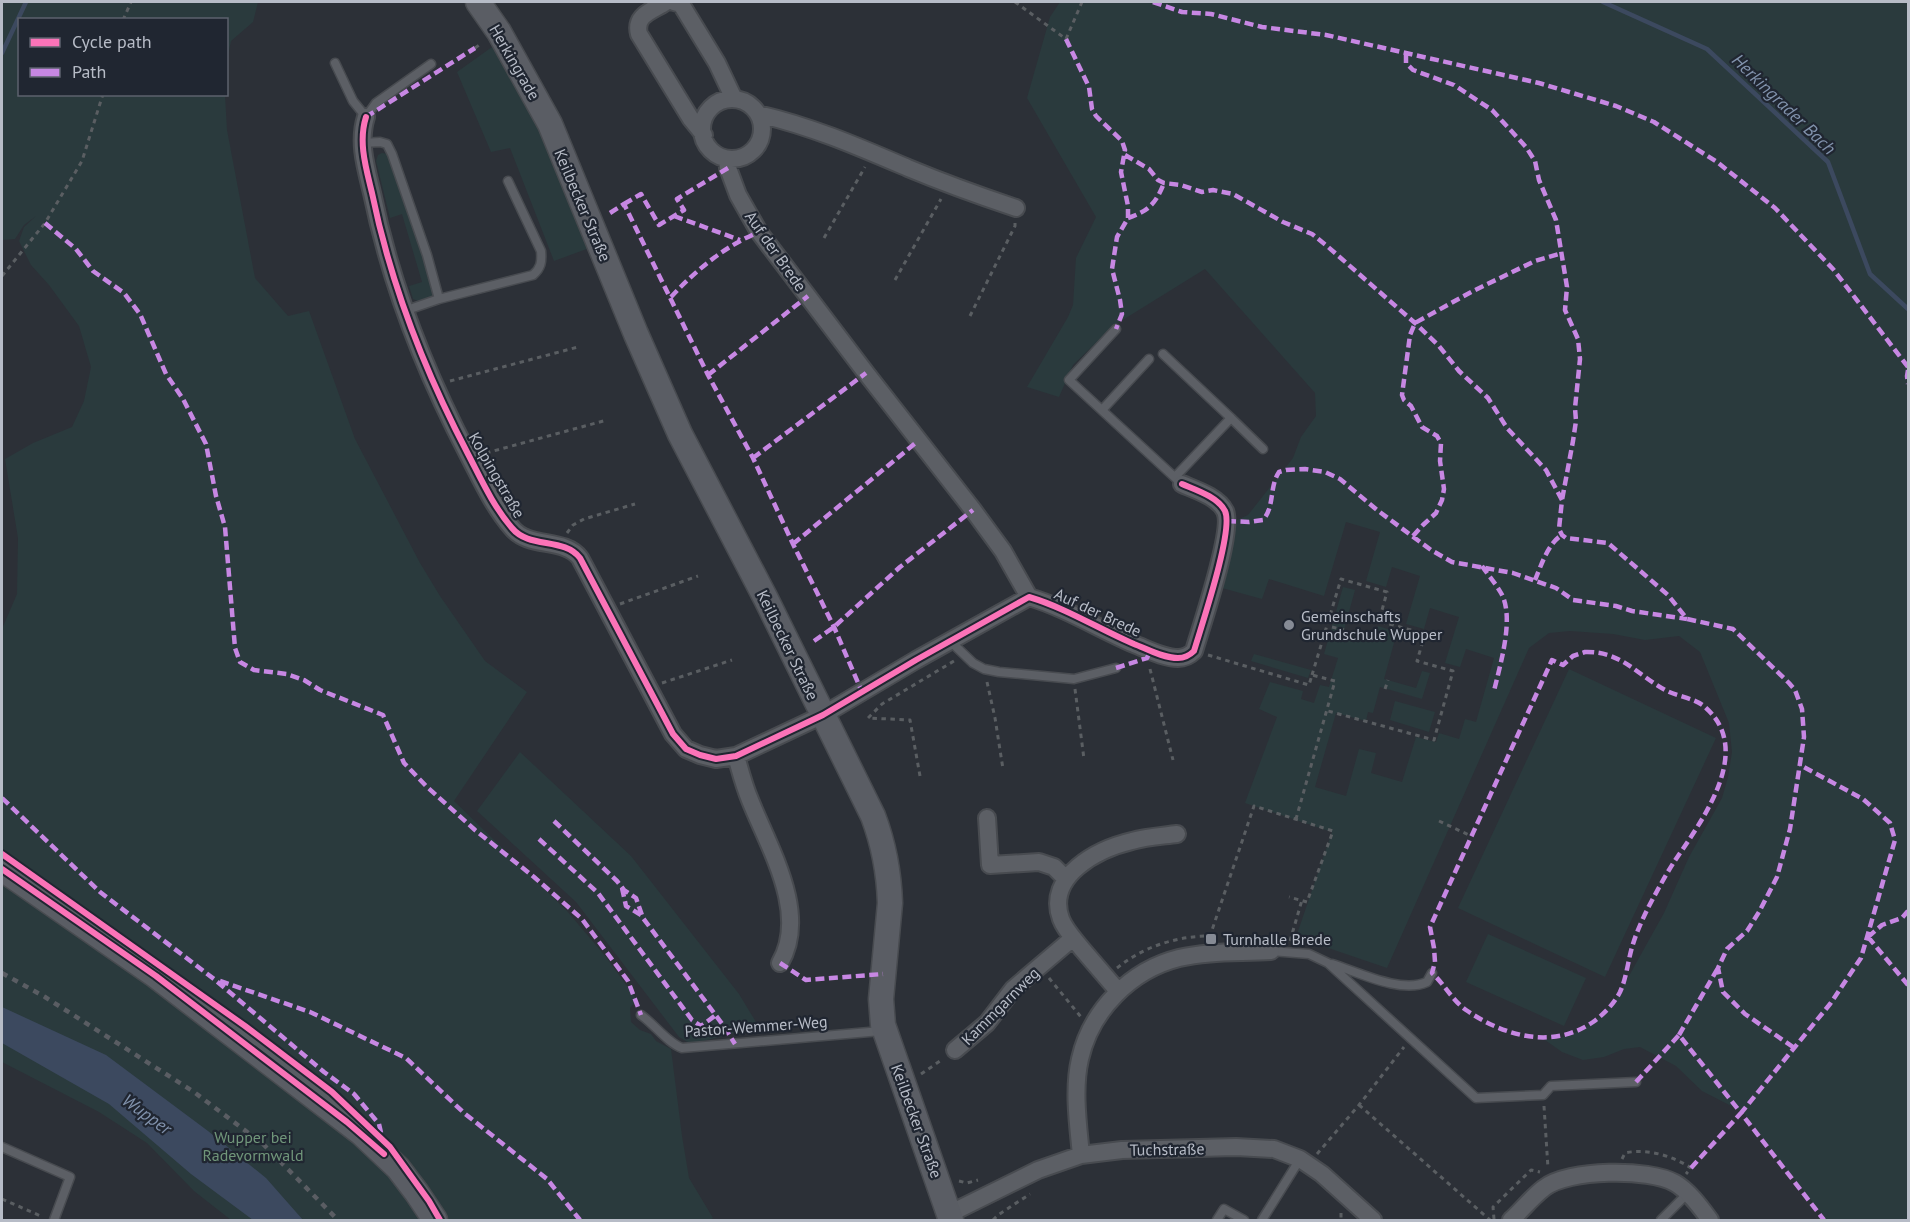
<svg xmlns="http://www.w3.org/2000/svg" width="1910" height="1222" font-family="'PT Sans',sans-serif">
  <rect width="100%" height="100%" fill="#2c3037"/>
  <path fill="#2a3a3d" d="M2,2H258L253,22L231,41L227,60L226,20H20V94L225,95L227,130L255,278L288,316L309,311L355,439L420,563L440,596L485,661L527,692L454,801L567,911L606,957L637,1000L630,1008L631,1022L640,1030L651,1034L656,1041L671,1049L682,1136L689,1178L713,1218L710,1220H442L427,1196L2,859V629L17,594L18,538L5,459L33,443L72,427L84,401L91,367L79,326L49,285L31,265L19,241L24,227L36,216L24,225L15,239L2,240Z
    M1060,2H1908V1220H1827L1772,1151L1743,1112L1702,1091L1676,1066L1640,1047L1624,1049L1604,1057L1583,1060L1562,1052L1545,1040C1573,1039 1598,1022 1615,1001L1664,913L1689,857L1722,798L1728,777L1732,752L1729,723L1700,652L1679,636L1645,640L1613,634L1570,631L1549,633L1529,648L1387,968L1296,937L1332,832L1245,803L1277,717L1259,709L1270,682L1303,691L1301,699L1314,703L1320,685L1329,687L1338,658L1324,654L1343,587L1355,590L1344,630L1374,639L1378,626L1397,632L1384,679L1416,688L1422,671L1430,673L1422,699L1380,687L1373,713L1368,712L1366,721L1336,713L1315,787L1346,796L1359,749L1376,753L1371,773L1402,782L1416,737L1436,742L1439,733L1459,739L1465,719L1476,722L1494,658L1466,649L1460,667L1445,663L1459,617L1430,608L1424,629L1406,624L1420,576L1392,567L1386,587L1366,581L1380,532L1346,522L1324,596L1269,579L1262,599L1222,588L1208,635L1200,632L1226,533L1237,520L1248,515L1293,458L1301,437L1316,416L1315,393L1205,269L1113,326L1073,365L1059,397L1027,387L1068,317L1073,305L1076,258L1096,217L1027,98L1050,17Z
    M492,47L537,120L592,247L554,261L510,148L491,152L457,72Z
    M382,153L388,154L426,259L433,293L431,298L418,301L413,299L409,286L422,282L402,214L390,218L376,161L378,155Z
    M1254,654L1311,670L1308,678L1251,661Z
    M1569,669L1716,738L1605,977L1458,908Z
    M1395,701L1435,712L1429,732L1390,720Z
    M520,752L631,856L739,994L759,1027L691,1044L679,1037L576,902L477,811Z
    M2,879L76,929L378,1159L424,1220H231L194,1191L147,1143L99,1112L2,1062Z
    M1488,934L1586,978L1564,1026L1466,982Z"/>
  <path fill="#3c495f" d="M2,1007L106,1055L208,1131L266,1178L303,1220H253L191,1174L109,1104L2,1043Z"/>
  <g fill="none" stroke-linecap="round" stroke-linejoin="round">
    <path stroke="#3c495f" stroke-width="4.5" d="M1603,2L1707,49L1828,162L1870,274L1908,309
      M2,53L26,2"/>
    <defs>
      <path id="service" d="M335,63L353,101L366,117L376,103L431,64
        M363,143L380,142L387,144L392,154L427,255L439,299
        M404,311L439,299L533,275C541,268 542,262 541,251L508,181
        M1116,329L1069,380L1182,484
        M1163,354L1231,418L1175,477
        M1102,410L1149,359
        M1231,418L1263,449
        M950,641L973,663L984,669L999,672L1074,679L1116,668
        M1271,951L1309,954L1328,963L1476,1098L1543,1095L1551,1086L1636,1082
        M1332,964C1358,972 1401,994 1427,982L1432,973
        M641,1015C655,1025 668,1043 682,1048L881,1031
        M2,1147L70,1177L54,1220
        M1217,1220L1224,1209L1244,1220
        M1262,1220L1300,1159
        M1661,1220L1687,1194"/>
      <path id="minor" d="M666,2C652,11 634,15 639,34L691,119L704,135
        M674,2L681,4L717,63L734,99
        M702 129a30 30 0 1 1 60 0a30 30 0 1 1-60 0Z
        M758,114C811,126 859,147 908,168C944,183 980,196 1016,208
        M366,117C358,142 366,168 372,193C391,286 424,370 468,454C481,479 493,506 512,528C529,549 564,537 580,558L673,734L686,749L700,755L716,759L736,756L823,715L916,660L1029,597C1066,608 1099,629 1134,644C1147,649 1163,658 1178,658C1185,658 1190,655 1194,651C1201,627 1234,530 1225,511C1218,497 1196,490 1182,484
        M727,159L728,168L738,195L759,232L866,373L973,510L1003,551L1029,597
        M736,756C740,770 744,786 750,800C769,848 809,913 780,963
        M987,818L990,865L1039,862L1054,867L1066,879
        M1118,991C1106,977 1094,963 1082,949C1075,940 1065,930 1061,919C1045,876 1098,849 1132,841C1146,837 1162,836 1177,834
        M955,1050L987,1023L1013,989L1073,938
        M1081,1155C1078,1124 1073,1089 1080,1059C1091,1010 1131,970 1179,958C1208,951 1241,953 1271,951
        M949,1214L1038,1170L1081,1155L1122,1150L1236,1147L1274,1149L1300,1159L1322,1174L1373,1220
        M1511,1220C1522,1210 1532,1197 1544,1188C1568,1169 1649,1168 1675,1183C1689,1191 1701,1208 1710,1220"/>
      <path id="secondary" d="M478,2L499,32L550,124L636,334L680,434L766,599L873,816C884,845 889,873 890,903L881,999L883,1025L951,1220
        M2,869L156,976L361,1133L398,1168L417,1193L435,1220"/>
    </defs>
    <use href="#service" stroke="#484b50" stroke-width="11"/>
    <use href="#minor" stroke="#484b50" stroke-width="20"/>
    <use href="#secondary" stroke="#484b50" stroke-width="27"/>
    <path stroke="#5a5e62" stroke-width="3" stroke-dasharray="4.5 4.5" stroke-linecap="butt" d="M1015,2L1066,39L1082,2
      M123,20L131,2
      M475,48L482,43
      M824,238L865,167
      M2,276L45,223L82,161L103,94
      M895,280L941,199
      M970,316L1015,226V222
      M450,381L578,347
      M486,453L607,420
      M567,533L573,525L584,519L635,504
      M620,604L698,576
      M1332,627L1344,630
      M1208,655L1309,685L1312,675L1335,681L1296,819
      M1150,669L1173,760
      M1312,675L1341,579L1387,592L1379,621L1425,634L1417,661L1453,671L1434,740L1328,711
      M987,682L995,718L1003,769
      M662,683L732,660
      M1075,689L1084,759
      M1385,689L1388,680
      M920,776L910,720L868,718L882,704L954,661
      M1439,821L1471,836
      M1290,941L1302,900
      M1117,968C1143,947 1176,936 1210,936L1254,806L1333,831L1307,902L1289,897
      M1049,978L1081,1017
      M921,1074L943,1059
      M1359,1105L1490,1220
      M1544,1106L1548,1168
      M1317,1154L1359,1105L1404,1047
      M1622,1159L1625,1153C1647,1148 1673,1156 1691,1168L1686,1174
      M959,1181L967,1183L978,1180
      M2,1199L43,1217
      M1341,1213V1220
      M1494,1219L1493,1207L1531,1170L1540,1172
      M993,1220L998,1215L1030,1194"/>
    <use href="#service" stroke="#5c5f65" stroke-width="8"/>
    <use href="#minor" stroke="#5c5f65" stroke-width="16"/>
    <use href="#secondary" stroke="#5a5d64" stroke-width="24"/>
    <path stroke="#5a5d63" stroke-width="4.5" stroke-dasharray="6 6" stroke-linecap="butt" d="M2,973L45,997L194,1092L263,1144L338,1220"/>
    <path stroke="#c787e3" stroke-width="4.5" stroke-dasharray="9 4.5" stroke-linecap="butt" d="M1153,2L1182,12L1211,14L1262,27L1326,35L1539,83L1616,106L1654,122L1717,162L1775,208L1833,269L1908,367
      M1066,39L1089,87L1092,109L1096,116L1122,141L1125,150L1121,172L1128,206V218L1117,237L1112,269L1120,300L1122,314L1116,329
      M1406,54V63L1413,70L1454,85L1492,110L1526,147L1535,161L1539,180L1556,220L1567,287L1565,310L1578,339L1580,359L1575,408L1576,421L1573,441L1562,500
      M366,117L475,48
      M1125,155L1149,169L1158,180L1164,183L1181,185L1202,192L1213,190L1233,194L1283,222L1312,234L1327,246L1415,323L1439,346L1459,371L1488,398L1507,428L1546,470L1562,500L1559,529L1562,535L1566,538L1608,543L1668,595L1687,619L1733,629L1789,683L1795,690L1802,709L1804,737L1790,829L1777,877L1759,912L1747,931L1727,949L1718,968L1723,992L1745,1014L1793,1047
      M624,204L641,194L659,225L684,210L677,199L728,168
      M610,213L624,204L708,375L753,458L793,544L834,627L862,692
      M674,216L740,240
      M1128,218C1149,211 1156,203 1164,183
      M45,223L76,249L93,271L124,293L140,314L166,374L183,399L206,444L216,496L225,527L235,648L240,662L254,670L287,674L304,680L320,690L383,715L404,763L426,786L475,830L534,877L582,919L628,981L641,1015
      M671,297C696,270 725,246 759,232
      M1908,370L1907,376L1908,384
      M708,375L808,296
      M753,458L866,373
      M1227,521L1249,522L1263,520C1275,506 1269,487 1279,472L1286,470L1305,469L1325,472L1340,479L1377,510L1431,550L1452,562L1513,573L1556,588L1573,600L1616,606L1632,611L1687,619
      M1413,536L1423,525L1436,513L1442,500L1444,489L1440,461L1441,443L1437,436L1422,427L1411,406L1404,400L1402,395L1410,335L1415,323L1473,291L1535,261L1562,253
      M793,544L918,441
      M1482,566C1488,575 1496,584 1501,593C1515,617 1500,665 1494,691
      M1535,580C1541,566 1548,543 1562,535
      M814,641L834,627L900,567L973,510
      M1585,652C1621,651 1636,674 1665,690C1678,697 1696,698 1706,708C1755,752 1700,823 1674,862C1665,876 1657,891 1649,906C1643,918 1637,931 1633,944C1628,959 1627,977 1620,992C1614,1004 1604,1014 1593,1022C1552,1050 1504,1036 1466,1010C1452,1000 1445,985 1432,973L1435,962L1434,948L1430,927L1552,660L1563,665L1573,656Z
      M1116,668L1147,658L1150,651
      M2,798L100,892L214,979L324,1072L354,1094L379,1124L382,1137
      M554,821L617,881L624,890L636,898L643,918L723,1025L735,1044
      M539,839L598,893L692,1020L701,1026L716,1015
      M622,888L626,906L641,915
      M1868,937L1908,985
      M1868,937L1882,925L1902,918L1908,911
      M780,963L806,980L883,974
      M220,981L310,1012L406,1058L464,1113L547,1179L580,1220
      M1679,1035L1718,968
      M1636,1082L1679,1035L1741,1113L1830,1004L1861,958L1895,840L1890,823L1863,799L1800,765
      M1691,1168L1741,1113L1824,1220"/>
    <defs>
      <path id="cycleway" d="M366,117C358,142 366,168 372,193C391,286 424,370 468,454C481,479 493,506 512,528C529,549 564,537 580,558L673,734L686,749L700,755L716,759L736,756L823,715L916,660L1029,597C1066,608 1099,629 1134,644C1147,649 1163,658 1178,658C1185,658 1190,655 1194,651C1201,627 1234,530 1225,511C1218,497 1196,490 1182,484
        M2,854L245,1026L332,1092L390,1147L429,1201L440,1220
        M2,869L156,976L347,1122L384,1154"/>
    </defs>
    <use href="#cycleway" stroke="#202631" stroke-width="10"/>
    <use href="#cycleway" stroke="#fb73b8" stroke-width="6"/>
  </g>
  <g fill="#868b95" stroke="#202631" stroke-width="2">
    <circle cx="1289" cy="625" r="6"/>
    <rect x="1205" y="933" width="12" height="12" rx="3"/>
  </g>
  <g text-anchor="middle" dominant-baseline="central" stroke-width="4.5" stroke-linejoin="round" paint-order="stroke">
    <g font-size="16" fill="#b7bcc7" stroke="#202631">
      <text transform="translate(515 62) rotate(60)">Herkingrade</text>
      <text transform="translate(583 205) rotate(67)">Keilbecker Straße</text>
      <text transform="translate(776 251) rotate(55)">Auf der Brede</text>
      <text transform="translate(497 475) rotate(60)">Kolpingstraße</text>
      <text transform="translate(1098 612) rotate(25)">Auf der Brede</text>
      <text transform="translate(788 645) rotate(64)">Keilbecker Straße</text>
      <text transform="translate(1000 1006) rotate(-45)">Kammgarnweg</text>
      <text transform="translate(756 1026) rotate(-4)">Pastor-Wemmer-Weg</text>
      <text transform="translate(917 1121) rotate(70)">Keilbecker Straße</text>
      <text transform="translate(1167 1149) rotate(-1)">Tuchstraße</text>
    </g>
    <g font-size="16" fill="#b7bcc7" stroke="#202631" text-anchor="start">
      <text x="1301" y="616">Gemeinschafts<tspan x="1301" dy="18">Grundschule Wupper</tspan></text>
      <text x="1223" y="939">Turnhalle Brede</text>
    </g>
    <g font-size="16" fill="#70967a" stroke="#202631">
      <text x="253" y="1137">Wupper bei<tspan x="253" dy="18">Radevormwald</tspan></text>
    </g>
    <g font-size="18" font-style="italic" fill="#8192ac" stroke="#202631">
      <text transform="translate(1784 104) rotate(44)">Herkingrader Bach</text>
      <text transform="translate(147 1114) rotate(36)">Wupper</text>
    </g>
  </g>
  <rect width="1910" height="1222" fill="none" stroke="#b7bcc7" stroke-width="6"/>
  <rect x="18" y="18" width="210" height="78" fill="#202631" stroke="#5c626d" stroke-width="1.5"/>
  <rect x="30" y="38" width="30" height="9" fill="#fb73b8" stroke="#5c626d" stroke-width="1.5"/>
  <text x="72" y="48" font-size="18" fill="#b7bcc7">Cycle path</text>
  <rect x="30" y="68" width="30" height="9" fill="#c787e3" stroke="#5c626d" stroke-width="1.5"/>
  <text x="72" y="78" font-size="18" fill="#b7bcc7">Path</text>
</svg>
